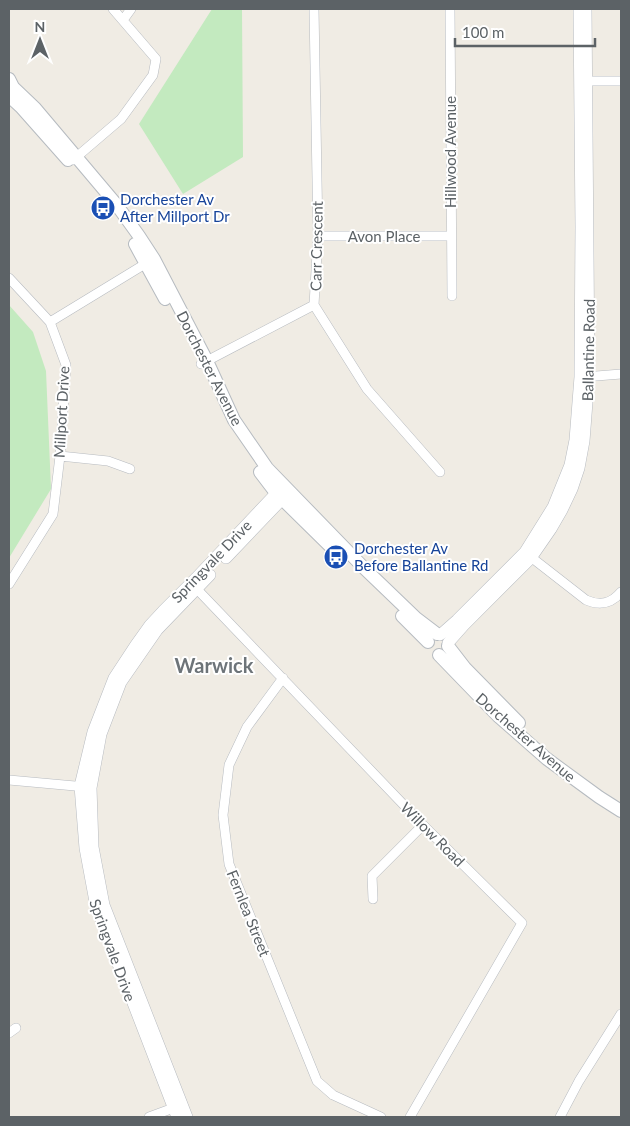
<svg xmlns="http://www.w3.org/2000/svg" width="630" height="1126" font-family="Lato,sans-serif">
  <rect width="100%" height="100%" fill="#f0ece4"/>
  <path fill="#c3eabf" d="M212,9H242L243,157L183,194L139,124Z
    M9,305L33,332L46,371L51,489L9,558Z"/>
  <g fill="none" stroke-linecap="round" stroke-linejoin="round">
    <defs>
      <path id="minor" d="M314,9L318,236L314,305L367,389L440,472
        M450,9L452,296
        M123,20L131,9
        M582,81H621
        M73,160L121,119L153,75L156,59L113,9
        M318,236H451
        M9,278L50,322
        M201,364L314,305
        M584,377L621,374
        M60,456L108,461L130,469
        M527,554L586,600C600,606 611,604 621,592
        M9,584L53,514L60,456L66,365L50,322L150,261
        M192,584L423,825L522,923L410,1117
        M283,678L247,727L229,765L223,815L229,864L317,1081L333,1095L381,1117
        M9,780L86,787
        M373,899L372,876L423,825
        M9,1033L16,1028
        M149,1117L179,1106
        M560,1117L579,1081L621,1014"/>
      <path id="tertiary" d="M226,558L288,493
        M440,635L457,620L525,552L553,507L570,465L575,440L580,377L581,227L579,9
        M448,643L464,625L531,558L551,529L562,510L572,489L579,468L584,441L589,376L586,9
        M177,1117L96,907L85,848L80,786L93,732L114,678L135,646L150,625L163,611L196,578L281,488
        M187,1117L104,905L93,847L91,788L101,734L121,682L157,630L210,575"/>
      <path id="secondary" d="M9,79L13,87L35,108L116,204L139,236L154,259L207,361L234,420L267,468L365,569L416,618L437,634
        M9,96L21,107L68,160
        M135,244L165,299
        M260,472L276,493L337,553
        M402,616L428,642
        M448,646L465,668L519,723
        M439,655L498,716L547,759L599,797L621,811"/>
    </defs>
    <use href="#minor" stroke="#b7bbc0" stroke-width="10"/>
    <use href="#tertiary" stroke="#b7bbc0" stroke-width="12"/>
    <use href="#secondary" stroke="#b6bbc0" stroke-width="14"/>
    <use href="#minor" stroke="#fff" stroke-width="9"/>
    <use href="#tertiary" stroke="#fff" stroke-width="11"/>
    <use href="#secondary" stroke="#fff" stroke-width="12"/>
  </g>
  <defs>
    <symbol id="bus-disc" viewBox="-11 -11 22 22"><circle r="9.5" fill="#1a4fb4" stroke="#fff"/><path d="M-5-6H5V4H4V6H2V4H-2V6H-4V4H-5ZM-3.5-4V0h7V-4ZM-3.5 1.2v1.5H-2V1.2ZM2 1.2v1.5H3.5V1.2Z" fill="#fff"/></symbol>
  </defs>
  <g fill-rule="evenodd">
    <use href="#bus-disc" x="89" y="194" width="28" height="28"/>
    <use href="#bus-disc" x="322" y="543" width="28" height="28"/>
  </g>
  <g text-anchor="middle" dominant-baseline="central" stroke-width="4" stroke-linejoin="round" paint-order="stroke">
    <g font-size="15" fill="#5c6266" stroke="#fff">
      <text transform="translate(450 152) rotate(-90)">Hillwood Avenue</text>
      <text x="384" y="236">Avon Place</text>
      <text transform="translate(316 246) rotate(-89)">Carr Crescent</text>
      <text transform="translate(588 350) rotate(-89)">Ballantine Road</text>
      <text transform="translate(210 368) rotate(63)">Dorchester Avenue</text>
      <text transform="translate(61 412) rotate(-87)">Millport Drive</text>
      <text transform="translate(211 561) rotate(-46)">Springvale Drive</text>
      <text transform="translate(526 737) rotate(41)">Dorchester Avenue</text>
      <text transform="translate(433 834) rotate(45)">Willow Road</text>
      <text transform="translate(249 913) rotate(68)">Fernlea Street</text>
      <text transform="translate(113 950) rotate(70)">Springvale Drive</text>
    </g>
    <g font-size="15" fill="#164399" stroke="#fff" text-anchor="start">
      <text x="120" y="199">Dorchester Av<tspan x="120" dy="17">After Millport Dr</tspan></text>
      <text x="354" y="548">Dorchester Av<tspan x="354" dy="17">Before Ballantine Rd</tspan></text>
    </g>
    <g font-size="20" font-weight="bold" fill="#6d7479" stroke="#fff">
      <text x="214" y="665">Warwick</text>
    </g>
  </g>
  <rect width="630" height="1126" fill="none" stroke="#5c6266" stroke-width="20"/>
  <g transform="translate(40 40)" stroke="#ffffff" stroke-width="4" paint-order="stroke">
  <path d="M0-4L9 19L0 12L-9 19Z" fill="#5c6266"/>
  <text y="-8" font-size="14" font-weight="bold" text-anchor="middle" fill="#5c6266">N</text>
  </g>
  <path d="M455 38v8h140v-8" fill="none" stroke="#5c6266" stroke-width="2.5"/>
  <text x="462" y="38" font-size="15" fill="#5c6266" stroke="#ffffff" stroke-width="4" paint-order="stroke">100 m</text>
</svg>
